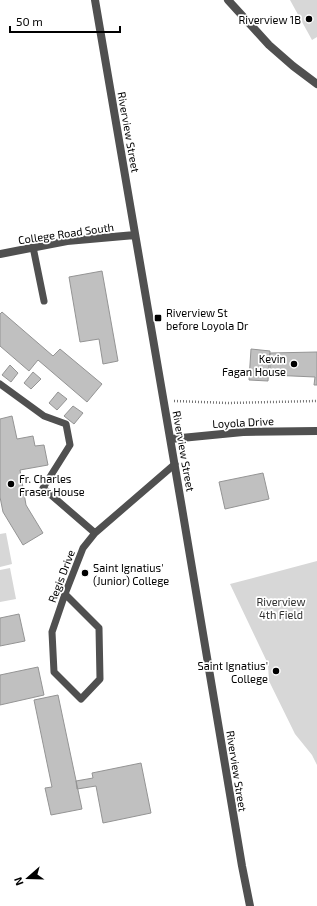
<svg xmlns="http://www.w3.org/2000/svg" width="317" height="906" font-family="'Exo 2',sans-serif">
  <rect width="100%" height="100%" fill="#fff"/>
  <path fill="#d7d7d7" d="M290,0H317V37L312,40Z
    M6,533L12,564L0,567V534Z
    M317,561V765L312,755L295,734L269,681L268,664L230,584Z
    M10,568L16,599L0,602V570Z"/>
  <path fill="#c0c0c0" stroke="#949494" d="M102,271L118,361L103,364L99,339L80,342L69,277Z
    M2,312L53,356L60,349L102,384L87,402L38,360L29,371L0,346V314Z
    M251,349L270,351L268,381L249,380Z
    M317,352V385H314L315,377L270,375V353Z
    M10,365L18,373L11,382L2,375Z
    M33,372L41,379L31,389L24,383Z
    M58,392L67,399L57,410L49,403Z
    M73,406L83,413L74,424L64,416Z
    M12,416L17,439L33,436L35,446L44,445L48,465L20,470L26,505L43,533L23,545L3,512L0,497V419Z
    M263,473L269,499L225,509L219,482Z
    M19,614L25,641L0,646V618Z
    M38,667L44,695L0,705V675Z
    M58,695L82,809L51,815L45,788L52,787L34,700Z
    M141,763L151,813L103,823L96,786L77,789L76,781L93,778L92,773Z"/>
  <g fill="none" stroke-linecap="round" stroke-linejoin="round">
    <path stroke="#727272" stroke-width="2.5" stroke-dasharray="1 2" stroke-linecap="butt" d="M174,401L228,403L317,401"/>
    <path stroke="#505050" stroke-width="7" d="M33,247L44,301
      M0,384L44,416L66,424L70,445L43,488L95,533
      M65,594L99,628L100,679L81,699L54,672L52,632L65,594L83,548L95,533L175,464"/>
    <path stroke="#505050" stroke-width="8" d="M95,0C145,289 194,577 242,866L250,906
      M228,0L269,45L293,66L317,84
      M0,254L67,241L135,235
      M171,439L243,432L317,431"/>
  </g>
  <g fill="#000" stroke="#fff" stroke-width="1.5">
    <circle cx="309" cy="19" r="4"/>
    <rect x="154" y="314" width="8" height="8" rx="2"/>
    <circle cx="294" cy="364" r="4"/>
    <circle cx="11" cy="484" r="4"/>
    <circle cx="85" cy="573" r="4"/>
    <circle cx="276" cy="671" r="4"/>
  </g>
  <g text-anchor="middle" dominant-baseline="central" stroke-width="3.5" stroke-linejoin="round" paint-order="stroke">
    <g font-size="11" fill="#000" stroke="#fff" text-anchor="end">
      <text x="301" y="19">Riverview 1B</text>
      <text x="166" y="312" text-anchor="start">Riverview St<tspan x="166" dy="13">before Loyola Dr</tspan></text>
      <text x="286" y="358">Kevin<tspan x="286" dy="13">Fagan House</tspan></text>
      <text x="19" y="478" text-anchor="start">Fr. Charles<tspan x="19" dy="13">Fraser House</tspan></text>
      <text x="93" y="567" text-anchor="start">Saint Ignatius'<tspan x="93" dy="13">(Junior) College</tspan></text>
      <text x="268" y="665">Saint Ignatius'<tspan x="268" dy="13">College</tspan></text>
    </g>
    <g font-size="11" fill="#000" stroke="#fff">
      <text transform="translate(129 132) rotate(80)">Riverview Street</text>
      <text transform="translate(66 233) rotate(-8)">College Road South</text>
      <text transform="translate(243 422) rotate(-3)">Loyola Drive</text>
      <text transform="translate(184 451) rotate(80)">Riverview Street</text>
      <text transform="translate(61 576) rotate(-69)">Regis Drive</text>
      <text transform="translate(237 771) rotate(81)">Riverview Street</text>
    </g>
    <g font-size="11" fill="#2e2e2e" stroke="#fff">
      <text x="281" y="601">Riverview<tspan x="281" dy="13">4th Field</tspan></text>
    </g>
  </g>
  <g transform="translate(28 878) rotate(250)" stroke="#ffffff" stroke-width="3" paint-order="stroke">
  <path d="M0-3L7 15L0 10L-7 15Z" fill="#000000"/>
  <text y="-6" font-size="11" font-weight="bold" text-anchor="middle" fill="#000000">N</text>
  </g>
  <path d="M10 26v6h110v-6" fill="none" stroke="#000000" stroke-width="2"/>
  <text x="16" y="26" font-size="12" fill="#000000" stroke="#ffffff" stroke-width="3" paint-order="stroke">50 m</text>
</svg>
